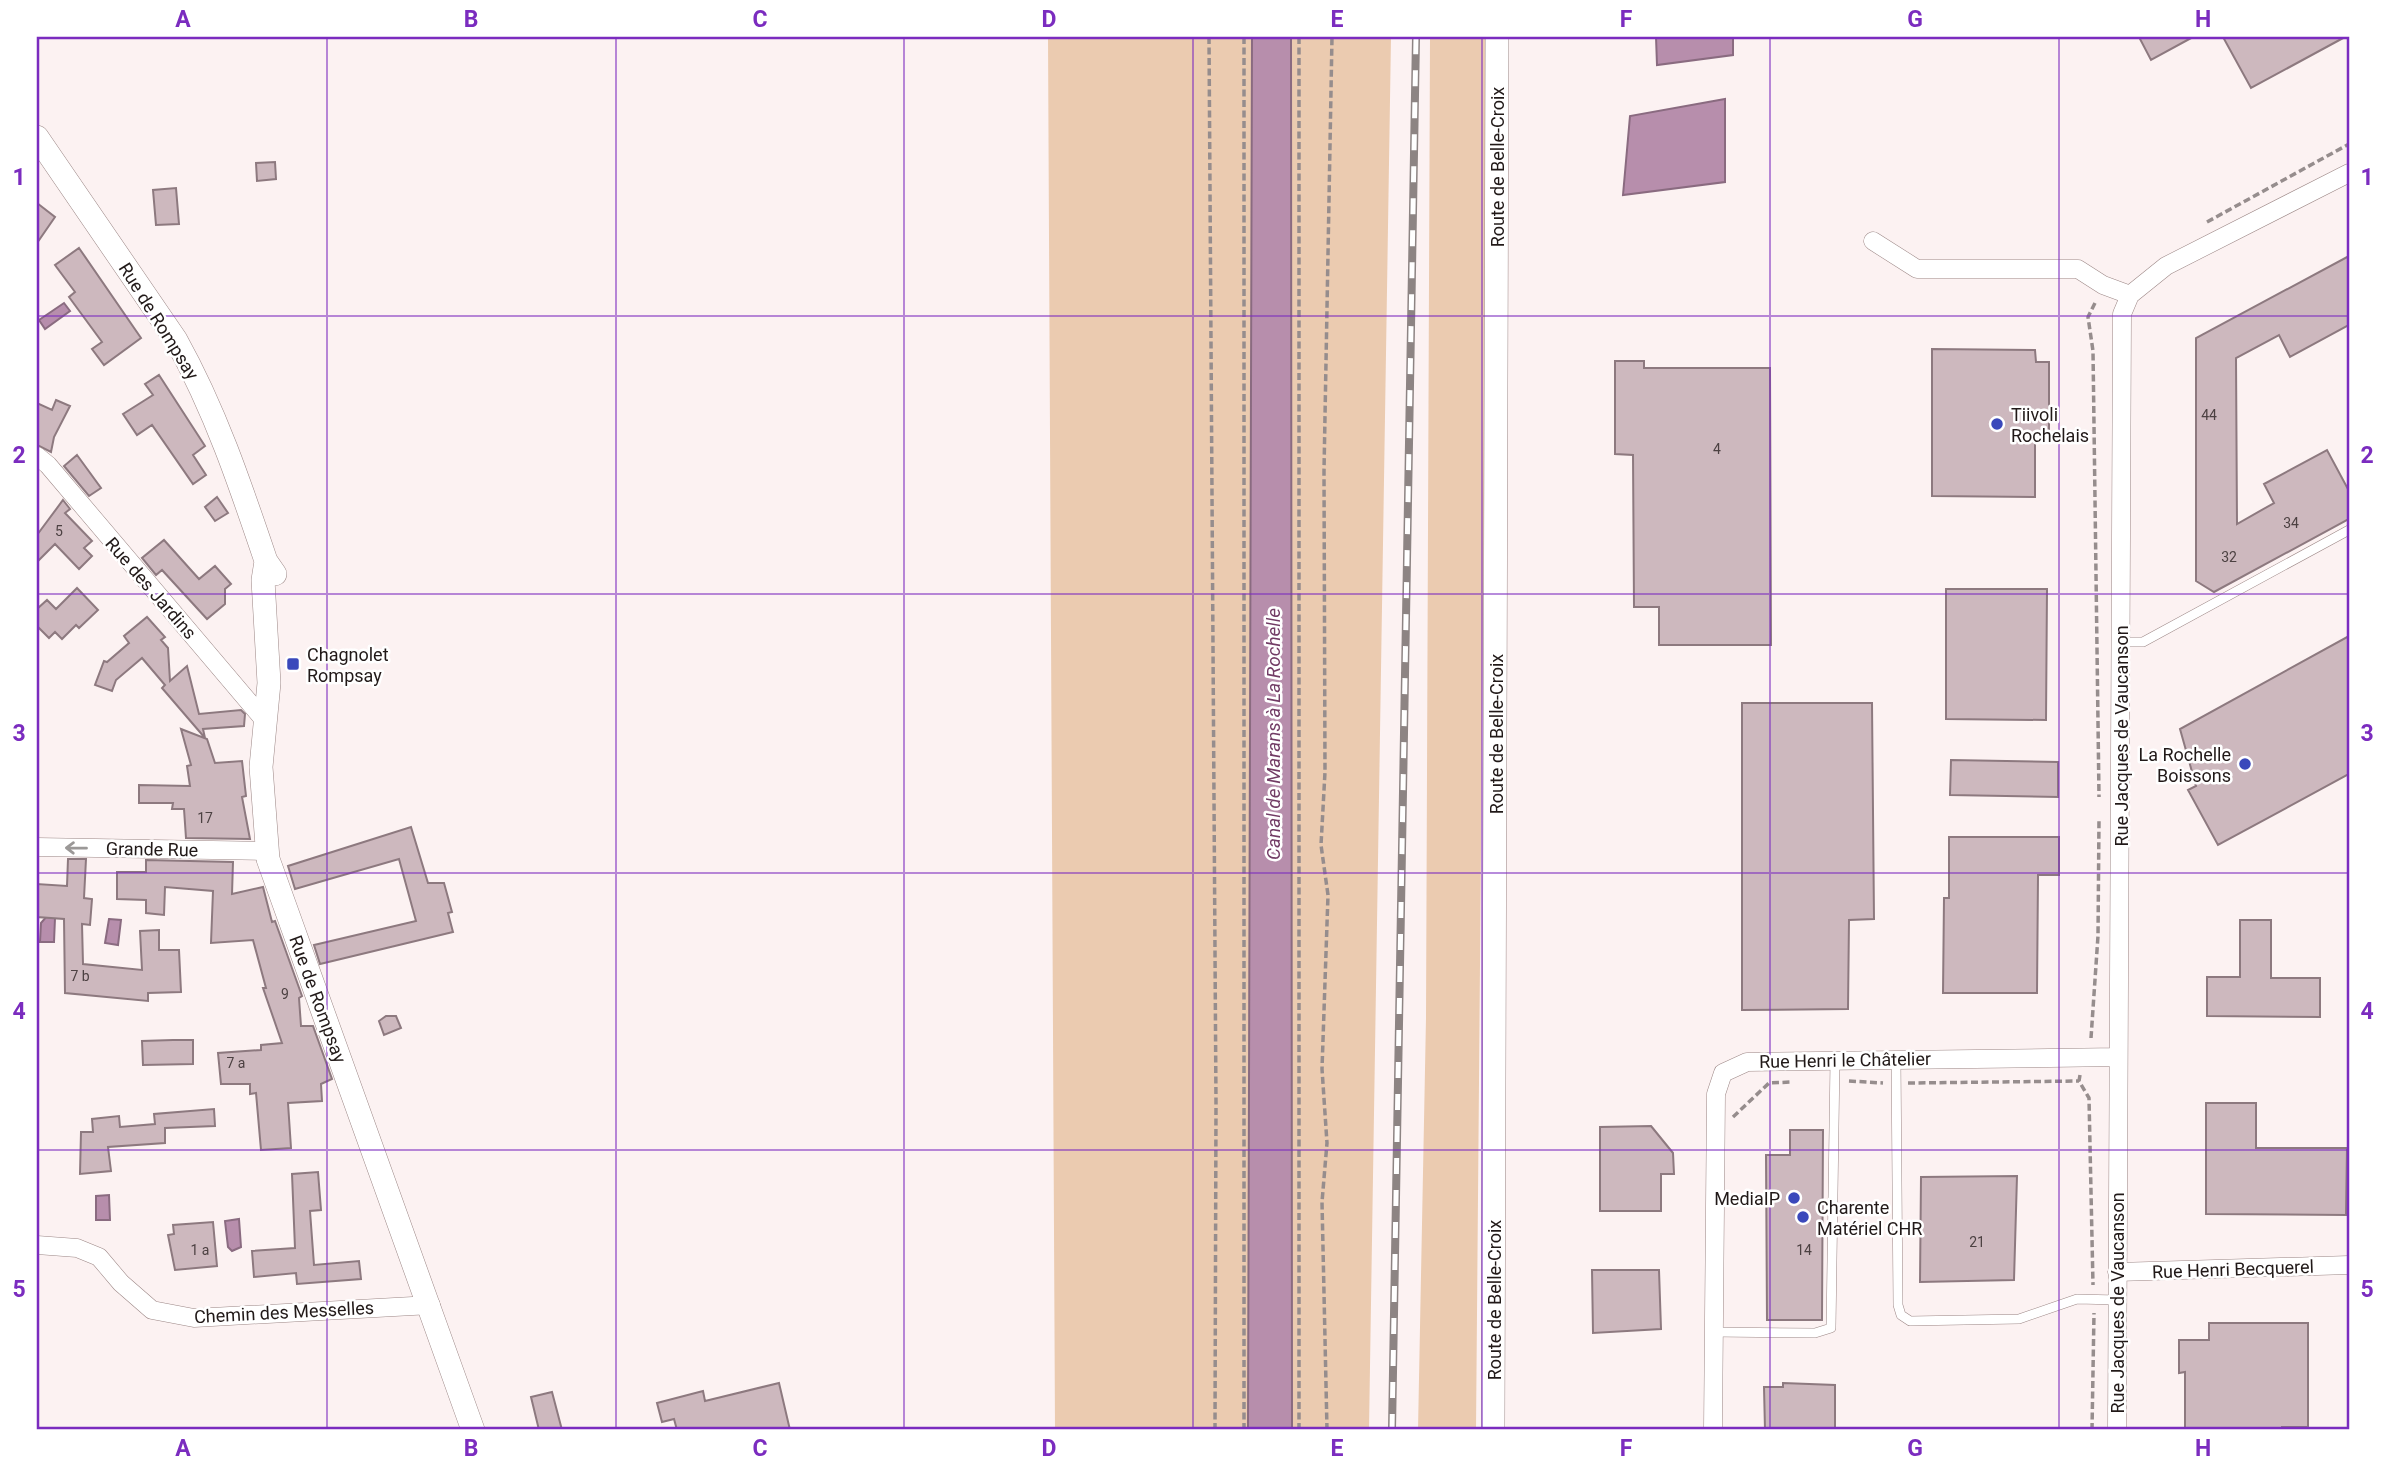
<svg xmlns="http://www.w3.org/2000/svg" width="2386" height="1467" font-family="Roboto,sans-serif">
  <rect width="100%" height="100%" fill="#fcf2f2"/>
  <path fill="#ebcbb0" d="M1048,37H1391L1369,1430H1055Z
    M1430,37H1488L1476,1430H1418L1426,1018Z"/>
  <path fill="#b78eac" stroke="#8a6b80" stroke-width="2" d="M1252,37H1291L1292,1430H1248Z
    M1656,37H1733V55L1657,65Z
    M1725,99V182L1623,195L1630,116Z
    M64,303L70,311L45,329L39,320Z
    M47,916L55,918L54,942H40L41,923Z
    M109,919L121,920L118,945L105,943Z
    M109,1195L110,1220H96V1196Z
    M239,1219L241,1247L232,1251L228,1247L225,1221Z"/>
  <path fill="#cdb8be" stroke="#8d797f" stroke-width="2" d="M2139,37H2193L2151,60Z
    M2223,37H2345L2251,88Z
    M275,162L276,179L257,181L256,163Z
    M176,188L179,224L156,225L153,190Z
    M37,203L55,217L37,243Z
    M79,248L141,338L104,365L92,349L102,342L69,297L75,292L55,265Z
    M2349,256V325L2290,357L2279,335L2236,358L2237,524L2274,503L2264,484L2327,450L2349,491V519L2214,592L2196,581V338Z
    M1932,349L2035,350L2036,362H2049V442H2035V497L1932,496Z
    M1615,361H1644V368H1770L1771,645H1659V607H1634L1633,455L1615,454Z
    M159,375L205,446L193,455L206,475L193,484L152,425L137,435L123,414L153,395L145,384Z
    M56,400L70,406L54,437L51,452L37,445V403L52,410Z
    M77,455L101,488L89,496L64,466Z
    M217,497L228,513L215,521L205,507Z
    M63,500L70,509L65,513L92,541L84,548L92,556L79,569L55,544L37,562V535Z
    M164,540L199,579L215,566L231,584L225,589V604L207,619L162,570L156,575L142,558Z
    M77,588L98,610L79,628L76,625L62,639L55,632L49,638L37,626V609L47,600L56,609Z
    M1946,589H2047L2046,720L1946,719Z
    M147,617L165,637L161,640L168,648L170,681L187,666L199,714L241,710L245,714L244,726L203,729L205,738L162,688L165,685L142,658L116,680L112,691L95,685L104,661L107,662L129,643L124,636Z
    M2349,636V774L2218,845L2188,790L2196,786L2180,729Z
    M1742,703H1872L1874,919L1849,920L1848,1009L1742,1010Z
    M181,729L207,739L215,763L242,761L246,796L242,797L250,839L186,838L184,809H172L173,803H139V785L190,786L187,766L191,765Z
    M1951,760L2058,762V797L1950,795Z
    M411,827L428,883H444L452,912L448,913L453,932L320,964L314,945L416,921L399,859L295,889L288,866Z
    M1949,837H2059V875H2038L2037,993H1943L1944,898H1949Z
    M68,859H86L84,898L92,899L90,925L82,924L83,964L142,970L140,931L159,930V950H179L181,992L148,993V1001L65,993L64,919L37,917V884L67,886Z
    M146,860L233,862L232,894L263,887L272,922L275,921L302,996L299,998L301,1026H313L332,1079L321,1084L322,1101L288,1103L291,1148L261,1150L256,1093L250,1094V1084H221L218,1053L261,1050V1045L282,1043L263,988H266L253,940L211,943L213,891L165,887L164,915L146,913V900L117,899V872H146Z
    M2240,920H2271V978H2320V1017L2207,1016V977H2240Z
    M386,1016H396L401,1028L384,1035L379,1021Z
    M173,1040H193V1064L143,1065L142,1041Z
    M2206,1103H2256V1148H2347L2346,1215L2206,1214Z
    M214,1109L215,1126L165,1128V1143L108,1147L111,1171L80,1174L81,1132H93L92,1119L119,1116L120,1127L155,1124L154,1114Z
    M1651,1126L1673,1153L1674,1174H1661V1211H1600V1127Z
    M1790,1130H1823L1822,1320H1767L1766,1155H1790Z
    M318,1172L321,1210L310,1211L314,1265L359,1261L361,1279L297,1284L296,1273L254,1277L252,1251L295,1248L292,1174Z
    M2017,1176L2014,1280L1920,1282L1921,1177Z
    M213,1222L217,1266L175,1270L168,1235L174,1234L173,1225Z
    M1592,1270H1659L1661,1329L1593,1333Z
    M2209,1323H2308V1427H2282V1430H2185V1372L2179,1373V1340H2209Z
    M779,1383L790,1430H677L674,1419L662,1422L657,1403L703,1391L705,1401Z
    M1783,1383L1835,1385V1430H1765L1764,1387H1783Z
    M552,1392L562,1430H539L531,1397Z"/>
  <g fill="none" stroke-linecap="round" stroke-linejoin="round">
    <defs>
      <path id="service" d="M2121,642H2143L2349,530
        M1896,1059L1898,1305L1901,1315L1910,1321L2019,1319L2077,1299L2117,1300
        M1714,1332L1815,1333L1831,1328L1835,1060"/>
      <path id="minor" d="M1873,241L1917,269H2078L2103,285L2130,295
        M37,456L48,465L265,721
        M37,847L266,851
        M37,1245L77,1248L99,1257L121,1283L152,1310L194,1318L431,1305
        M2117,1272L2349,1265
        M1713,1430L1716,1094L1723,1073L1747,1062L2118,1057
        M2117,1430L2122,314L2130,295L2166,266L2349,173"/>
      <path id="tertiary" d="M37,137L176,340C215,410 240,484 266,561L275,574
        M266,561L263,580L269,683L261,767L268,859L473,1430
        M1493,1430L1497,37"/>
    </defs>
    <use href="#service" stroke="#9c8786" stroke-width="10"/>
    <use href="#minor" stroke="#9c8786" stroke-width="19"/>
    <use href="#tertiary" stroke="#9c8786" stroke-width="24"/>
    <path stroke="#968d8d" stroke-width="3.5" stroke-dasharray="7 3.5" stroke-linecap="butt" d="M1209,37L1216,1104L1215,1430
      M1299,37V1430
      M2207,222L2349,144
      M2095,303L2088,317L2093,351L2099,797
      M2091,1038L2098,936L2099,819
      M2080,1075L2079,1081L2089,1098L2093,1285
      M1849,1081L1883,1083
      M1908,1083L2079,1081
      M1733,1117L1769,1083L1792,1082
      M1244,1430V37
      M1327,1430L1322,1202L1327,1143L1322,1069L1328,895L1321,845L1325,772L1324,471L1332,37
      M2092,1430L2094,1313"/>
    <use href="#service" stroke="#fff" stroke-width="9"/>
    <use href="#minor" stroke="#fff" stroke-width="18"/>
    <use href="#tertiary" stroke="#fff" stroke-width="23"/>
    <defs>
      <path id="rail" d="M1392,1430L1416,37"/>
    </defs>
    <use href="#rail" stroke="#8d8483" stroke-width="8"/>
    <use href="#rail" stroke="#fff" stroke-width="5" stroke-dasharray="16" stroke-linecap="butt"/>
  </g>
  <defs><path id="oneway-shaft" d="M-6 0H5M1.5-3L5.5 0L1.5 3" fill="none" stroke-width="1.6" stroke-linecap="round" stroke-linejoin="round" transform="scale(1.75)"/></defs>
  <use stroke="#9b9897" href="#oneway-shaft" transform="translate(76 848) rotate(-179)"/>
  <path fill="none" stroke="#7b2cbf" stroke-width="2" stroke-opacity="0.55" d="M327,37V1430M616,37V1430M904,37V1430M1193,37V1430M1482,37V1430M1770,37V1430M2059,37V1430M37,316H2349M37,594H2349M37,873H2349M37,1150H2349"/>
  <g fill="#3a48bb" stroke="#fff" stroke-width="2.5">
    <circle cx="1997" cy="424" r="7"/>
    <rect x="286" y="657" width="14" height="14" rx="3.5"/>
    <circle cx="2245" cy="764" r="7"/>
    <circle cx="1794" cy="1198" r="7"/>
    <circle cx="1803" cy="1217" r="7"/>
  </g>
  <g text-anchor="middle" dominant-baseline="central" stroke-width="5" stroke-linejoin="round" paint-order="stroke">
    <g font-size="14" fill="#4c4142">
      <text x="2209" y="415">44</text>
      <text x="1717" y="449">4</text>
      <text x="2291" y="523">34</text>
      <text x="59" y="531">5</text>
      <text x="2229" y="557">32</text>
      <text x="205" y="818">17</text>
      <text x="80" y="976">7 b</text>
      <text x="285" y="994">9</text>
      <text x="236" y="1063">7 a</text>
      <text x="1977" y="1242">21</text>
      <text x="200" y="1250">1 a</text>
      <text x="1804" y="1250">14</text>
    </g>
    <g font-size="18" fill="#211918" stroke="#fff">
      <text transform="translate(1497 167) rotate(-90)">Route de Belle-Croix</text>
      <text transform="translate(159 321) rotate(58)">Rue de Rompsay</text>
      <text transform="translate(151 588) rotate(49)">Rue des Jardins</text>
      <text transform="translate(1496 734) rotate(-90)">Route de Belle-Croix</text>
      <text transform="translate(2121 736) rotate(-90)">Rue Jacques de Vaucanson</text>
      <text transform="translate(152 849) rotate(1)">Grande Rue</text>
      <text transform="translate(318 999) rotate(70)">Rue de Rompsay</text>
      <text transform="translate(1845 1060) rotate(-1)">Rue Henri le Châtelier</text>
      <text transform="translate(2233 1269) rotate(-2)">Rue Henri Becquerel</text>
      <text transform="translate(1494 1300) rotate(-90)">Route de Belle-Croix</text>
      <text transform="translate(2117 1303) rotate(-90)">Rue Jacques de Vaucanson</text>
      <text transform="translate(284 1312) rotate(-3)">Chemin des Messelles</text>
    </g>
    <g font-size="18" fill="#211918" stroke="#fff" text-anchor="start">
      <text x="2011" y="414">Tiivoli<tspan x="2011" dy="21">Rochelais</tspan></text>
      <text x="307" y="654">Chagnolet<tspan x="307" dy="21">Rompsay</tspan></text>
      <text x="2231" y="754" text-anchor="end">La Rochelle<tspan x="2231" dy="21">Boissons</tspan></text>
      <text x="1780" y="1198" text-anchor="end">MediaIP</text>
      <text x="1817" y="1207">Charente<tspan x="1817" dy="21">Matériel CHR</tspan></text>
    </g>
    <g font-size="19" font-style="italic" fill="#723c65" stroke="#fff">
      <text transform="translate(1273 734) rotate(-90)">Canal de Marans à La Rochelle</text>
    </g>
  </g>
  <rect width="2386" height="1467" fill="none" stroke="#ffffff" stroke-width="77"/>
  <rect x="38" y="38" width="2310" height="1390" fill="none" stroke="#7b2cbf" stroke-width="2.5"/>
  <g font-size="23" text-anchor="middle" font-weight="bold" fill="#7b2cbf">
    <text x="183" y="27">A</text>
    <text x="471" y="27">B</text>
    <text x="760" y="27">C</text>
    <text x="1049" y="27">D</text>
    <text x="1337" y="27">E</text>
    <text x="1626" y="27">F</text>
    <text x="1915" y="27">G</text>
    <text x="2203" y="27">H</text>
    <text x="19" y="185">1</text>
    <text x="2367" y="185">1</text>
    <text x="19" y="463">2</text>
    <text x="2367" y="463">2</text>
    <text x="19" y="741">3</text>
    <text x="2367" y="741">3</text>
    <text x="19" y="1019">4</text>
    <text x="2367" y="1019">4</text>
    <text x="19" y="1297">5</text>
    <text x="2367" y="1297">5</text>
    <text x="183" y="1456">A</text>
    <text x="471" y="1456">B</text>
    <text x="760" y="1456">C</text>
    <text x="1049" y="1456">D</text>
    <text x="1337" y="1456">E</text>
    <text x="1626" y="1456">F</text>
    <text x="1915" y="1456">G</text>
    <text x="2203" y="1456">H</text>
  </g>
</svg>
